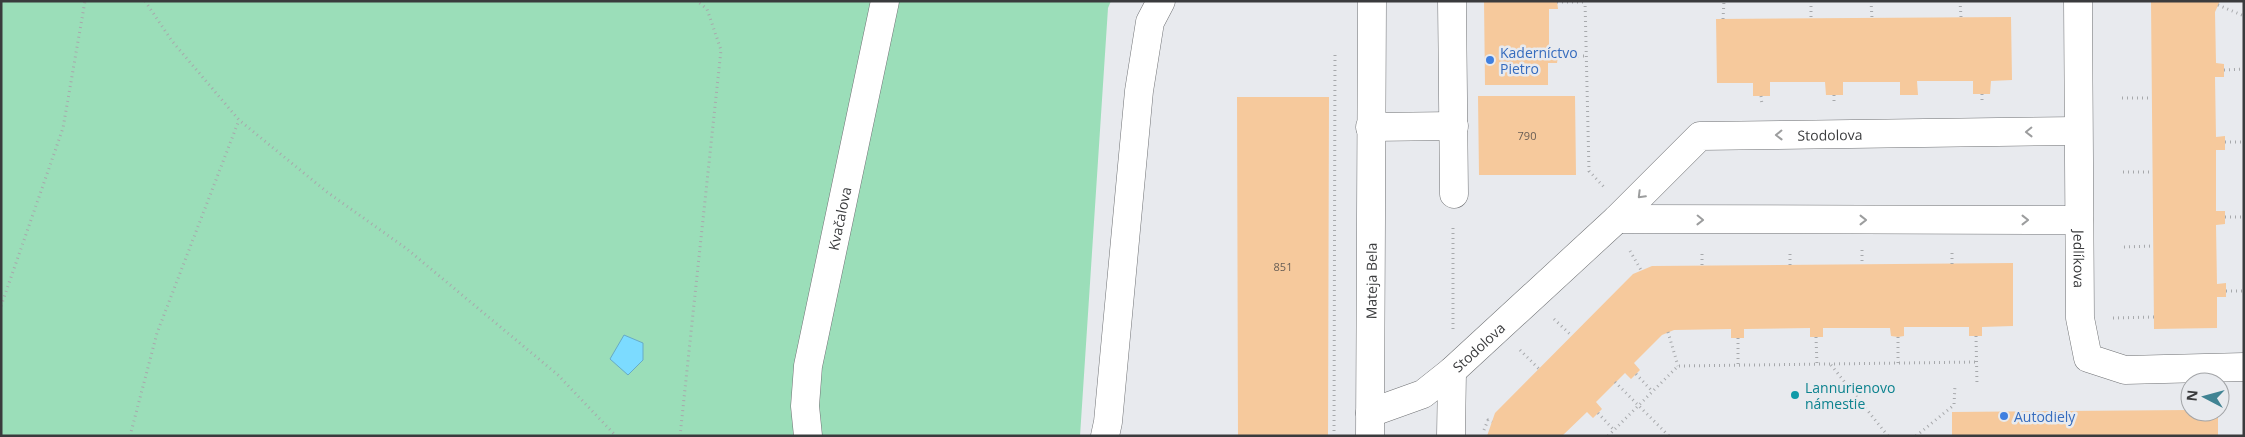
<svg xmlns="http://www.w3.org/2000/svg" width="2245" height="437" font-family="'Open Sans',sans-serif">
  <rect width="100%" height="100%" fill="#e8eaee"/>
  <path fill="#9bdeb9" d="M1,1H1111L1108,8L1080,436H1Z"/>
  <path fill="#7cdbff" stroke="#68abc5" d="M624,335L643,343V360L628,375L610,359Z"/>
  <path fill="#f6c99c" d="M1484,1H1557L1558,9H1549V50H1557L1558,56L1557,63H1548V85H1485Z
    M2151,1H2220L2215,12L2216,63L2224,64V77H2215L2216,137L2225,136V150H2216V211H2225V224L2216,225L2217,284L2226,283V297H2217V328L2154,329Z
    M2011,17L2012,80L1991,81L1990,94H1973V81H1917L1918,95H1900V82H1843V95H1826L1825,82H1770V96H1753V83H1717L1716,19Z
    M1478,96H1575L1576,175H1479Z
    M1237,97H1329L1328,436H1238Z
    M2013,263V326L1982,327V336H1969V327H1904V336L1898,337L1891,336L1890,328H1823V337H1810V328L1744,329V338H1731V329L1674,330L1662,335L1634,363L1640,370L1631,379L1625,373L1596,402L1602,409L1593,418L1587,412L1562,436H1487L1495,413L1633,274L1652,266Z
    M2190,410V412H2218V436H1952V412Z"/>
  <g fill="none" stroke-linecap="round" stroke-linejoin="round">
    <defs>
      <g id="street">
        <path d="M1452,1L1454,194"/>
        <path id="s1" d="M2078,1L2080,318L2088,358L2125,370L2244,367"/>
        <path d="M1370,127L1454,126"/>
        <path d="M1617,219L2079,220"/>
        <path id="s2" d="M1370,413L1423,394L1452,371L1617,219L1700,136L2078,131"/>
        <path id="s3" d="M808,436L805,406L808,366L885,1"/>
        <path d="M1105,436L1108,422L1139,91L1150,22L1161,1"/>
        <path id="s4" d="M1370,436L1372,1"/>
        <path d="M1451,436L1452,371"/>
      </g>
    </defs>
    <use href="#street" stroke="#6f7174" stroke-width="29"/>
    <path stroke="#a7a9ac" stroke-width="3" stroke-dasharray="1 4" stroke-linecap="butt" d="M145,1L172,41L239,120L327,192L407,249L558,375L616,436
      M1585,1L1589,171L1604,187
      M1811,1V19
      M1871,1L1872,18
      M1960,1L1961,17
      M1557,2H1585
      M2218,5L2244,16
      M1723,19L1724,1
      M1558,56H1585
      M2224,70L2244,69
      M1982,94V102
      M1834,95V104
      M1761,96L1762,105
      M2122,98H2152
      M2225,142H2244
      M2123,172H2152
      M2225,217H2244
      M2124,247L2153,246
      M1862,250V264
      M1630,251L1641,270
      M1952,264V251
      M1702,265V251
      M1790,265V251
      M2226,291H2244
      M1,306L63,128L85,1
      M2113,318L2154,317
      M1554,319L1572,336
      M1453,329V225
      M1668,332L1678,366
      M1976,336L1977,385
      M1816,337L1817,365
      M1738,338V367
      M1520,350L1539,369
      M1898,363V337
      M1831,365L1888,436
      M1636,374L1652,391
      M1615,382L1669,436
      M1598,413L1614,430
      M1484,430L1488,420L1492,422
      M130,436L157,333L239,120
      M680,436L721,50L707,9L697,1
      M1334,436L1335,54
      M1608,436L1678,366L1977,362
      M1916,436L1954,405L1955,385"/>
    <use href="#street" stroke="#fff" stroke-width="28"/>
  </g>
  <defs><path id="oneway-chevron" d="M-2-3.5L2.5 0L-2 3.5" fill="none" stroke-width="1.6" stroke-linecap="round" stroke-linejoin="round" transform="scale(1.25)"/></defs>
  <g stroke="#9c9d9e">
    <use href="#oneway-chevron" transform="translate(2029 132) rotate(179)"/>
    <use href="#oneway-chevron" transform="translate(1779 135) rotate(179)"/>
    <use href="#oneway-chevron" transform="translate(1641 195) rotate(135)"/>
    <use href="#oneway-chevron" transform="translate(1700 220) rotate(1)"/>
    <use href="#oneway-chevron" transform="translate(1863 220)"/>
    <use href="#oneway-chevron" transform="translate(2025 220)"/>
  </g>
  <g fill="#3f7fe0" stroke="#e8eaee" stroke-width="2">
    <circle cx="1490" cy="60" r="5"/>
    <circle cx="2004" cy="416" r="5"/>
  </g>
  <circle fill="#0f9aa8" stroke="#e8eaee" stroke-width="2" cx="1795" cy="395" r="5"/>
  <g text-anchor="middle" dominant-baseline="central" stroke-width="5" stroke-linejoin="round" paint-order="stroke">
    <g font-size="11" fill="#695e55">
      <text x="1527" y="135">790</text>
      <text x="1283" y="266">851</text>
    </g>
    <g font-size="14" fill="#366cbe" stroke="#e8eaee" text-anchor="start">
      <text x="1500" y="52">Kaderníctvo<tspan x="1500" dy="16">Pietro</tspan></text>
      <text x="2014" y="416">Autodiely</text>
    </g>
    <g font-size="14" fill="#3a3b3d" stroke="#e8eaee">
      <text stroke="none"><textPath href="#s2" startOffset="565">Stodolova</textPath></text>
      <text stroke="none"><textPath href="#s3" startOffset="221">Kvačalova</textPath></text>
      <text stroke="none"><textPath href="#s1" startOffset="258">Jedlíkova</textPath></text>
      <text stroke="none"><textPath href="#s4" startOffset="155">Mateja Bela</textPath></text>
      <text stroke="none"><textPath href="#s2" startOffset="129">Stodolova</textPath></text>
    </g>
    <g font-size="14" fill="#0d838f" stroke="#e8eaee" text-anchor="start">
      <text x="1805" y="387">Lannurienovo<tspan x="1805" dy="16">námestie</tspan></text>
    </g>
  </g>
  <rect width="2245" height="437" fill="none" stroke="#3a3b3d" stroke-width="5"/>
  <g transform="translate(2205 397) rotate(276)"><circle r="24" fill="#e8eaee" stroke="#a2a4a7"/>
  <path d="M0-4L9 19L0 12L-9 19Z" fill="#408393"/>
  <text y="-8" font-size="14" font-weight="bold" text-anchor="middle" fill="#3a3b3d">N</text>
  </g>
</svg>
